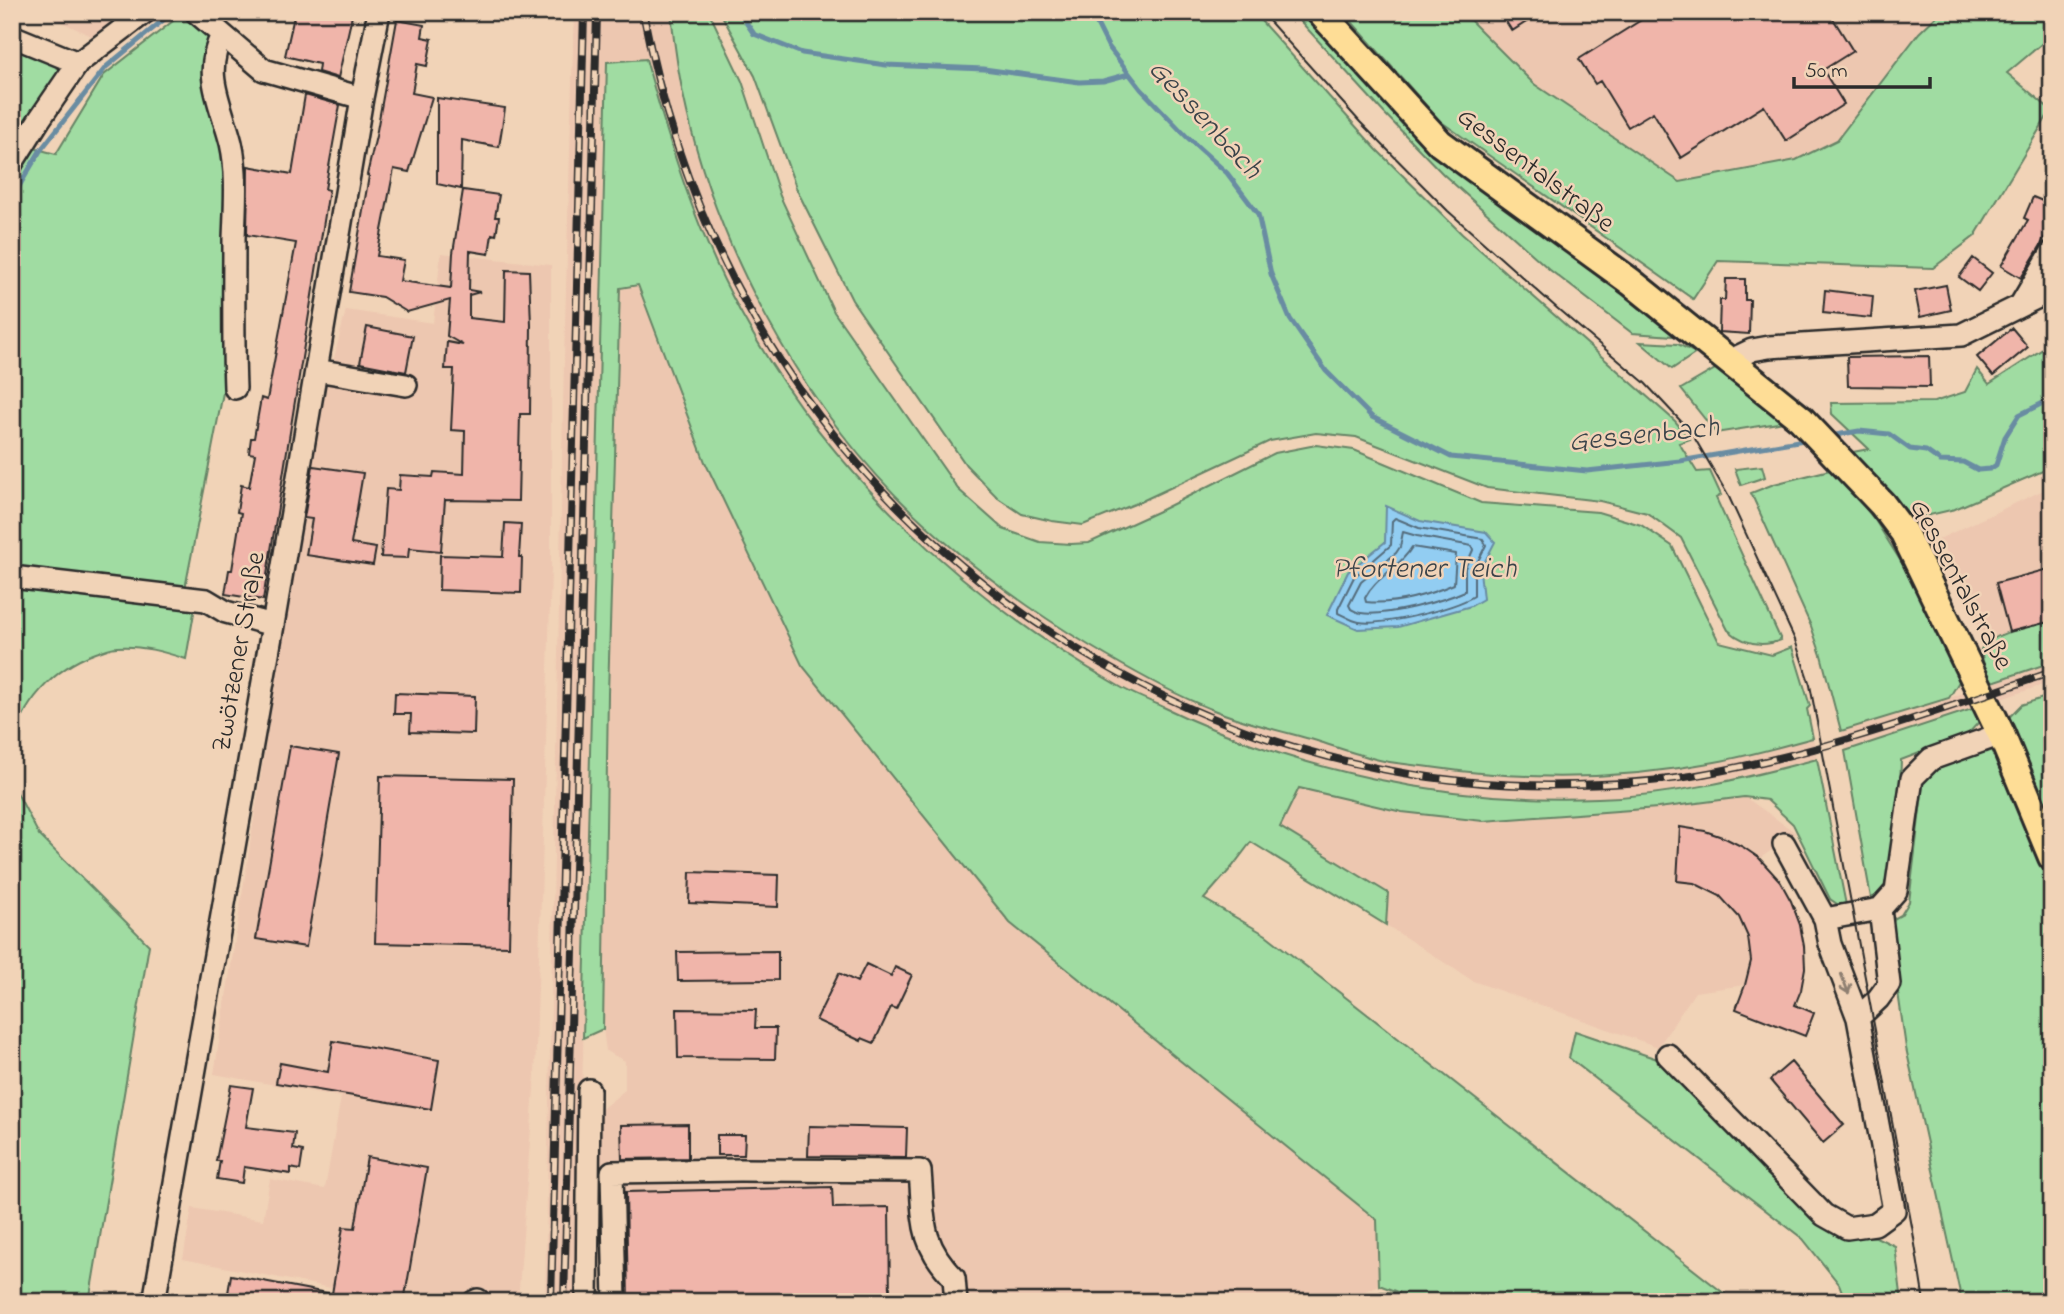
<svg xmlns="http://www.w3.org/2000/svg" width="2064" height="1314" font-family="'Indie Flower',sans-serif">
  <rect width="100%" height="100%" fill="#f1d3b7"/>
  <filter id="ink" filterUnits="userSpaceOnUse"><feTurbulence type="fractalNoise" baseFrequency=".0143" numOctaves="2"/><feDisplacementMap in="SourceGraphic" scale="14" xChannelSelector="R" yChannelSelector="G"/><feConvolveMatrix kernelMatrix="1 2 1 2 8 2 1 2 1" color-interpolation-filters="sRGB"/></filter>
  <g filter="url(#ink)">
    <path fill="#edc7b0" d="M40,12H158L115,47Z
      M574,12H671L687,112L710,189L730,241L756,297L796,368L855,450L895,495L939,536L991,580L1044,618L1120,663L1198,704L1250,723L1383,761L1665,769L1713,762L1813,738L1817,759L1763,773L1654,794L1601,798L1549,799L1496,797L1439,790L1372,779L1310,762L1249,744L1190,721L1118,686L1058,648L1001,608L956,573L913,534L859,479L818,430L780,377L740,312L710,251L681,178L667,138L646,59L607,62L577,1302H545L564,360Z
      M1462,12H1941L1919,33L1837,140L1796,160L1680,182L1534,84Z
      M441,253L551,265V570L542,870L535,1075L518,1302H402L183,1259L192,1208L263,1220L270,1179L325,1189L341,1097L214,1074L313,443L346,310L433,323Z
      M639,285L705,461L802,665L1010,923L1377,1220L1379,1285L1339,1302H603L598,1112L625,1090V1061L606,1051L603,1029L608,694L620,288Z
      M2052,486V621L2009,632L1986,643L1939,539Z
      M2052,662V682L1845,751L1841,731L1949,698Z
      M1299,787L1402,812L1658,808L1745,797L1796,833L1759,859L1780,881L1791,901L1800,925L1804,946L1805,968L1745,985L1695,992L1658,1047L1473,981L1386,925L1388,893L1280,827Z"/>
    <path fill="#a0dca2" stroke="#668466" stroke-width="2" d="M671,12H709L742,81L780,196L834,312L958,489L1003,529L1040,542L1071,544L1089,543L1159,511L1275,453L1316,445L1354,450L1481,503L1598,512L1641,525L1672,546L1719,642L1772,655L1792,647L1810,706L1807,709L1813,738C1780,747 1748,756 1715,762C1621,780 1524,781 1430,767C1415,765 1399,764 1384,761C1361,756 1339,748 1317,741C1278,730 1237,721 1199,704C1162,688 1125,667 1090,646C1019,603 953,554 895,495C796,392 719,250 687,112C679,79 674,45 671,12Z
      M720,12H1253L1377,150L1462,234L1675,421L1690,439L1679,443L1697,472L1710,471L1721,495L1716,498L1781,640C1761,648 1744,644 1728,630L1681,538L1647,513L1600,501L1487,488L1356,437L1316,433L1270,441L1142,501L1083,525L1052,521L1022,514L998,498L966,465L852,300L797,190L755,76Z
      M1292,12H1310L1367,76L1687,337L1632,333L1550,270L1443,174L1384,113Z
      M1343,12H1462L1534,84L1680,182L1796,160L1837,140L1919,33L1941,12H2052V35L2007,73L2051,110L1975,236L1933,268L1718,261L1693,299L1440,121Z
      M182,14L210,34L207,56L228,191V367L182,604L195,607L186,659C164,652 141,645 117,647C110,647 103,651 96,653C54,668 19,704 12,750V42L70,68L18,144L56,154L104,75Z
      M646,59C670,146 696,231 740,311C825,468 962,597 1117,685C1130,693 1145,699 1159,705C1295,771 1447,804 1598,798C1672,796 1746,778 1817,759L1846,905L1837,904L1830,899L1793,824L1767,800L1744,797L1658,808L1483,821L1402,812L1299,788L1280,827L1388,893L1386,925L1251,842L1232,867L1204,899L1266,935L1735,1302H1351L1382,1292L1400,1293L1379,1285L1377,1220L1010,923L802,665L705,462L638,285L620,288L608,694L603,1029L583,1038L607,62Z
      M1640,342L1678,344L1696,353L1672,369Z
      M2052,345V467L1955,509L1913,519L1894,497L1877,482L1853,452L1869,449L1832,414L1831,403L1934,402L1965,392L1977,369L1989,384L2046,347Z
      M1717,368L1784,422L1716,433L1681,389Z
      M1762,466L1765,477L1741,485L1735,469Z
      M1834,469L1875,520L1910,576L1960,680L1949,698L1841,731L1821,655L1811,626L1751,493L1774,484Z
      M2052,621V662L1987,684L1981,649C1993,632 2032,626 2052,621Z
      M2052,695V1302H1962L1906,1048L1888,922L1901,915L1909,902L1924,776L1932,766L1974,753L2021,705Z
      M1975,708L1978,710L1979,722L1967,735L1901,760L1899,814L1890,882L1878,895L1871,898L1845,751Z
      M12,783L39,835L149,945L89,1302H12Z
      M1575,1031L1666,1062L1849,1235L1876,1237L1895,1246L1902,1302H1846L1839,1284L1803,1239L1569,1058Z"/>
    <path fill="#92cdf2" stroke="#698ca2" stroke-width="2" d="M1386,506L1420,521L1486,532L1495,542L1480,571L1483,599L1471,606L1398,627L1358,629L1327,615L1348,572L1385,542Z"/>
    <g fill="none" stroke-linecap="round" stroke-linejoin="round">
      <path stroke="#546c7b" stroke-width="2" d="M1395,518L1419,528L1483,539L1486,545L1474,569V596C1453,609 1383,626 1359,622C1352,621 1345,616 1338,613V609L1354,577L1391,545L1392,521Z
        M1403,532L1417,536L1472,546L1473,550L1465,568V591C1443,601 1385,617 1361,613C1359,613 1352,610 1351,609L1349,605L1361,582L1396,553L1400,547Z
        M1412,547L1456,554L1454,584C1428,595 1394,605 1366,602L1365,598C1375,577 1400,568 1412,547Z"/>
      <path stroke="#698ca2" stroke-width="5" d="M739,12L754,34L802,53L886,65L984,69L1079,82L1103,81L1129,74
        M1091,12L1108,46L1141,89L1187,137L1227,173L1258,214L1271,274L1290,319L1326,371L1372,417L1451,457L1587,471L1680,461L1810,439
        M12,198L40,151L106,67L173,12
        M1830,436L1859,431L1889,434L1910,449L1926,451L1940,461L1963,462L1978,470L1990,469L1996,465L2005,437L2019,415L2047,401H2052"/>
    </g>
    <path fill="#f0b5aa" stroke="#2b2b2b" stroke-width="2" d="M295,12H338L352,16L338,78L318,72L319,64L285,56Z
      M1500,12H1542L1512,31Z
      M1654,12H1829L1853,51L1823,70L1844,104L1786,141L1764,106L1681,158L1653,112L1628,127L1600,81L1595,84L1579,59Z
      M397,20L424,25L422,37L432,39L427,66L417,64L412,93L432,97L409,172L394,169L377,256L404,260L400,281L451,288L453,253L463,190L499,195L495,217H499L496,235L492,234L489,254L470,251L469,290L480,292L469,295V318L505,322L506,270L529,271L531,325L530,414H520L518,501L445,500L441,551L409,548L408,558L381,557L386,489L399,490L400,475L433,477L434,472L464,474L465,431L451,430L454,369H445L447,342L463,345L447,336L450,300L407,312L382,297L349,292L369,176L367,175L376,136Z
      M305,95L340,105L325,189L329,190L263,600L225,594L229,570H232L241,513L237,512L241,485L249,487L255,454L249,453L251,438H254L261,398L267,400L296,243L247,235L248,166L292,174Z
      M437,98L505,108L499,147L462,140L461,189L437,184Z
      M2033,197L2052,205V220L2041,245L2021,278L2001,266L2028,220L2024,218Z
      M1973,258L1992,273L1978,291L1959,277Z
      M1726,279H1745V300H1750L1749,334L1719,332L1720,300H1725Z
      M1946,285L1951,310L1920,317L1915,291Z
      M1825,290L1873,296L1871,318L1823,313Z
      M367,327L413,336L406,372L360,363Z
      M2012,328L2028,347L1993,376L1977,357Z
      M1929,356L1930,387L1848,386L1847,357Z
      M313,466L363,473L351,544L376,548L373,565L306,555L312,519L304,518Z
      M505,523L521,524L519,557H522L521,593L439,590L440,555L503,557Z
      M2052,568V621L2009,632L1996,583Z
      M395,693L475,696L474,734L410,732L411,714H394Z
      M290,746L339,754L306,947L256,939Z
      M380,776L513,779L509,946L375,943Z
      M1680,827L1705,831L1725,838L1743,847L1759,858L1780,881L1791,901L1800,925L1804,946L1805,968L1801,990L1795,1005L1814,1013L1805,1036L1736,1009L1745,985L1751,961L1748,937L1739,917L1720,896L1694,883L1677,881Z
      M690,872L779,875L778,907L689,903Z
      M778,951V980L678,981L677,952Z
      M866,964L891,976L895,967L912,975L896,1009L891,1007L874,1043L862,1038L861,1041L816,1020L839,973L857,982Z
      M677,1009L756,1010L755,1028H776L775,1059L678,1058Z
      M333,1041L439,1060L431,1109L276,1083L280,1063L328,1072Z
      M1791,1062L1844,1125L1823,1143L1770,1080Z
      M231,1085L253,1088L246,1127L295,1133L293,1149L303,1151L300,1170L291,1168V1174L244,1167L242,1183L217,1179L220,1161H216Z
      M688,1124V1158L622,1159L621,1125Z
      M809,1126L907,1128L906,1157L808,1156Z
      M717,1135H745L744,1155H717Z
      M367,1157L427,1168L404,1302H243L227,1299L231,1275L332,1294L343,1227L355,1228Z
      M832,1187L833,1208L889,1207L890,1302H628L626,1192Z"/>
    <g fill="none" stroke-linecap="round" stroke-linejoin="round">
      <defs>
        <path id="minor" d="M196,12L264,70L362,98
          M222,35C202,75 221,103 231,143C238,173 235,208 234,239C234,289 233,338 235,388
          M12,36L78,63L145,12
          M12,163L39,120L78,63
          M2020,306L2052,252
          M1729,361L1752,350L1769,347L1961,335L2052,290
          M316,370L406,385
          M12,577L206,600L226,612L273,625
          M1784,844L1825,919L1880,909L1896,891L1912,778L1931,759L2001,734
          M1825,919L1830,944L1858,1018L1878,999L1889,984L1880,909
          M1668,1055L1824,1215L1847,1228L1875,1224L1894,1210L1858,1018
          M154,1302L273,625L362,98L379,12
          M474,1302L478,1300
          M587,1302L589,1090
          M615,1302L612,1172L740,1170L920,1171C924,1218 919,1243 954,1278L956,1302"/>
        <path id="major" d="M1320,12L1440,143L1631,282L1801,419L1882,504L1904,533L2001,734L2052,857"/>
      </defs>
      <use href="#minor" stroke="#2b2b2b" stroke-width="26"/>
      <use href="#major" stroke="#2b2b2b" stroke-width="32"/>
      <use href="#minor" stroke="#f1d3b7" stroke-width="21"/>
      <use href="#major" stroke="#fedd96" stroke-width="26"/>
      <path stroke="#2b2b2b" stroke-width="2" d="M1261,12L1360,122L1448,211L1558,309L1645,383L1691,432L1729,497L1795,640L1810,685L1913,1232L1924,1302"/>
      <defs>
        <path id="rail" d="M643,12C663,117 697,218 750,311C914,603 1239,796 1576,785C1618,784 1661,782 1703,774C1823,753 1937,711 2052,672
          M551,1302L584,12
          M564,1302L597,12"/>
      </defs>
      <use href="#rail" stroke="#2b2b2b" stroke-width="8"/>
      <use href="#rail" stroke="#f1d3b7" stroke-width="5" stroke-dasharray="16" stroke-linecap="butt"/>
    </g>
    <defs><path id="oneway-shaft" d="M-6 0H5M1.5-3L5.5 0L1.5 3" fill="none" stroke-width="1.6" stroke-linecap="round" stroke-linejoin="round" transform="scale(1.75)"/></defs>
    <use stroke="#8e7f71" href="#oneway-shaft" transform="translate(1845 984) rotate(69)"/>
  </g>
  <g text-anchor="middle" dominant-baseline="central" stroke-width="5" stroke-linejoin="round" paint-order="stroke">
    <g font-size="28" fill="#2b2b2b" stroke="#f1d3b7">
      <text transform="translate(1535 171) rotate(37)">Gessentalstraße</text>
      <text transform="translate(1960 585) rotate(62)">Gessentalstraße</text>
      <text transform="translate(240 652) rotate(-80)">Zwötzener Straße</text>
    </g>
    <g font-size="30" font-style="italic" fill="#3a4349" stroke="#f1d3b7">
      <text transform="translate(1204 120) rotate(47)">Gessenbach</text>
      <text transform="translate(1644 436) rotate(-6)">Gessenbach</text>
      <text x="1424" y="570">Pfortener Teich</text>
    </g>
  </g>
  <rect width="2064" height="1314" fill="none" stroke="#f1d3b7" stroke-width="42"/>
  <rect x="21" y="21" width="2022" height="1272" fill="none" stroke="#2b2b2b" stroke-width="2.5" filter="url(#ink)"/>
  <path d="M1794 77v10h136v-10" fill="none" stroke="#2b2b2b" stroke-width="3.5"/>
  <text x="1805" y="77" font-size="21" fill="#2b2b2b" stroke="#f1d3b7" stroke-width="5" paint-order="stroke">50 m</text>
</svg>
